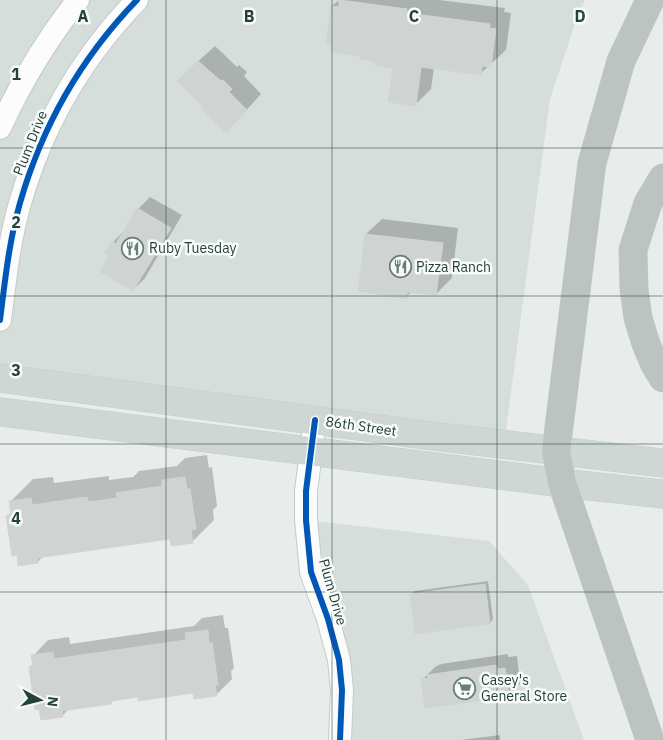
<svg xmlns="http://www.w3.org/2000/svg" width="663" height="740" font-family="'IBM Plex Sans',sans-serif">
  <rect width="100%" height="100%" fill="#e8edeb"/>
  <path fill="#d6dedb" d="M0,0H585L579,12L550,99L504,445L0,378Z
    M306,520L489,541L528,585L584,740H340L342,720Z"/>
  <path fill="#0003" d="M339,0H439L505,8L504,12L511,13L506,50L480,74L434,68L431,89L415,105L394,67L362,54L332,6Z
    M215,46L237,67L239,65L247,72L244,76L261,94L242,115L205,106L194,65Z
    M150,197L182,215L145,278L133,290L111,255L113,242L125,230L138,209Z
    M382,219L458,228L452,278L436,294L412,291L406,297L366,234Z
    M207,455L209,468L212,467L217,506L213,510L214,520L192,542L171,538L43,556L38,562L7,517L12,511L11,501L33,479L53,477L54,483L109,476V480L133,477L139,471L177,466L185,458Z
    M488,581L493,619L490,623L411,594L415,591Z
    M223,615L225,628H228L234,668L231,671L232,679L216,695L194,691L139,695L115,699L111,703L69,709L62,716L30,667L34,663L33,656L48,640L69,637L70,644L194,626L202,618Z
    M508,654V657L517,656L520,684L508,696L423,679L435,667L441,664Z
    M500,735V740H461Z"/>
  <path fill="#cfd4d2" stroke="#d1d6d4" d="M339,0L407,9V13L490,24L489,28L496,29L491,67L482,66L481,75L421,67L416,106L388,102L393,68L375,65V61L360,59V56L331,52L332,45L326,44L331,6L339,7Z
    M198,61L221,81L223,80L232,89L229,92L247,110L226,133L201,108L203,106L177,81Z
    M137,208L171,228L133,291L100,272L109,255L105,253L112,241L116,244Z
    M365,234L443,243L436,295L407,292V299L358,291Z
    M185,477L187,489H190L196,529L191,530L193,543L171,546L170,539L37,558L38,563L18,566L17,555L12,556L6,516L11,515L9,501L31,498L32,505L87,497L88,502L117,498L116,493L162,486V480Z
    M485,584L490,624L415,634L410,594Z
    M208,630L209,643H212L218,685H215L217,696L194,699L193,693L138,701V697L111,701V704L62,711L63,717L41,720L39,709L35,710L29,667L33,666L31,655L53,652L54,659L186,640L185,633Z
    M496,665L497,669L505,668L509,697L425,708L421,679L428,678L427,675Z"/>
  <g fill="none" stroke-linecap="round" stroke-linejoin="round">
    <defs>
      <path id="minor" d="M0,128C21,82 46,40 78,0
        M0,320C5,281 9,241 20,203C42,126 82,57 137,0
        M315,420L306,491V520L311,572L328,619L339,660L342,690L340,740"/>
      <path id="major" d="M0,378L431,436L663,463
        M0,412L562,483L663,494"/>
      <path id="highway" d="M650,0L621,61L592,163L556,451L562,483L650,740
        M663,178L648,203L633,250L634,289L638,318L646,344L655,365L663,378"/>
    </defs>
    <use href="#minor" stroke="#c5cac8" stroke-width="24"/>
    <use href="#major" stroke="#c3ccc9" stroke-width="29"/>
    <use href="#highway" stroke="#c3ccc9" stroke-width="29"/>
    <use href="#minor" stroke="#fcfcfc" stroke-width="22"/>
    <use href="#major" stroke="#cfd7d5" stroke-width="28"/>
    <use href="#highway" stroke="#bcc4c2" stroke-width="28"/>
    <defs>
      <path id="cycleway" d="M0,320C5,281 9,241 20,203C42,126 82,57 137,0
        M315,420L306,491V520L311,572L328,619L339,660L342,690L340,740"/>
    </defs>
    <use href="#cycleway" stroke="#f7fbf9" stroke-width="9"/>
    <use href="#cycleway" stroke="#0057b8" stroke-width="6"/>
  </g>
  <path fill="none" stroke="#24423a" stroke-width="1" stroke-opacity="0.55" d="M166,0V740M332,0V740M497,0V740M0,148H663M0,296H663M0,444H663M0,592H663"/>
  <defs>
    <symbol id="restaurant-ring" viewBox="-11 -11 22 22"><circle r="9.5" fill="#f7fbf9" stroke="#697e78" stroke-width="1.5"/><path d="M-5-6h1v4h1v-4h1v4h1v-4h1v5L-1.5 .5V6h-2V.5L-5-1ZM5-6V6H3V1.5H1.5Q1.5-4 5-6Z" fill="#697e78"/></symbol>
    <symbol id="supermarket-ring" viewBox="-11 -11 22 22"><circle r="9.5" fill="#f7fbf9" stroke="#697e78" stroke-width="1.5"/><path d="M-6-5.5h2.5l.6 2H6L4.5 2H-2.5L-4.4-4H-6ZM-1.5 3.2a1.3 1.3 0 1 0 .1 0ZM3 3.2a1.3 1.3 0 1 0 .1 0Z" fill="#697e78"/></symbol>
  </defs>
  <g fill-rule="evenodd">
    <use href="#restaurant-ring" x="120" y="236" width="25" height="25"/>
    <use href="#restaurant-ring" x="388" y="254" width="25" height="25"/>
    <use href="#supermarket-ring" x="452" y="676" width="25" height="25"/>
  </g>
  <g text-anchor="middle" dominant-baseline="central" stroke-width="5" stroke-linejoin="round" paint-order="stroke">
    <g font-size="14" fill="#24423a" stroke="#f7fbf9">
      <text transform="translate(30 143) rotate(-68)">Plum Drive</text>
      <text transform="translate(361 426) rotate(8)">86th Street</text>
      <text transform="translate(333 592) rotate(74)">Plum Drive</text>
    </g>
    <g font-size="14" fill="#24423a" stroke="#f7fbf9" text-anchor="start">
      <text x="149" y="248">Ruby Tuesday</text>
      <text x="416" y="267">Pizza Ranch</text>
      <text x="481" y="680">Casey's<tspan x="481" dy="16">General Store</tspan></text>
    </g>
  </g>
  <g font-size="16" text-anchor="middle" font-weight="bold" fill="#24423a" stroke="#f7fbf9" stroke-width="5" stroke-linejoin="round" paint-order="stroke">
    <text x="83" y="22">A</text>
    <text x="249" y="22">B</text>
    <text x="414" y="22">C</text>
    <text x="580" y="22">D</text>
    <text x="16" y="80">1</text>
    <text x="16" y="228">2</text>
    <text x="16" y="376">3</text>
    <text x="16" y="524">4</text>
  </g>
  <g transform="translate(40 700) rotate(97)" stroke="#f7fbf9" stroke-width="4" paint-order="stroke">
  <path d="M0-4L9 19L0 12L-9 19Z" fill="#24423a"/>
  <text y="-8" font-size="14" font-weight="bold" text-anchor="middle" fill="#24423a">N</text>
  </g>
</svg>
